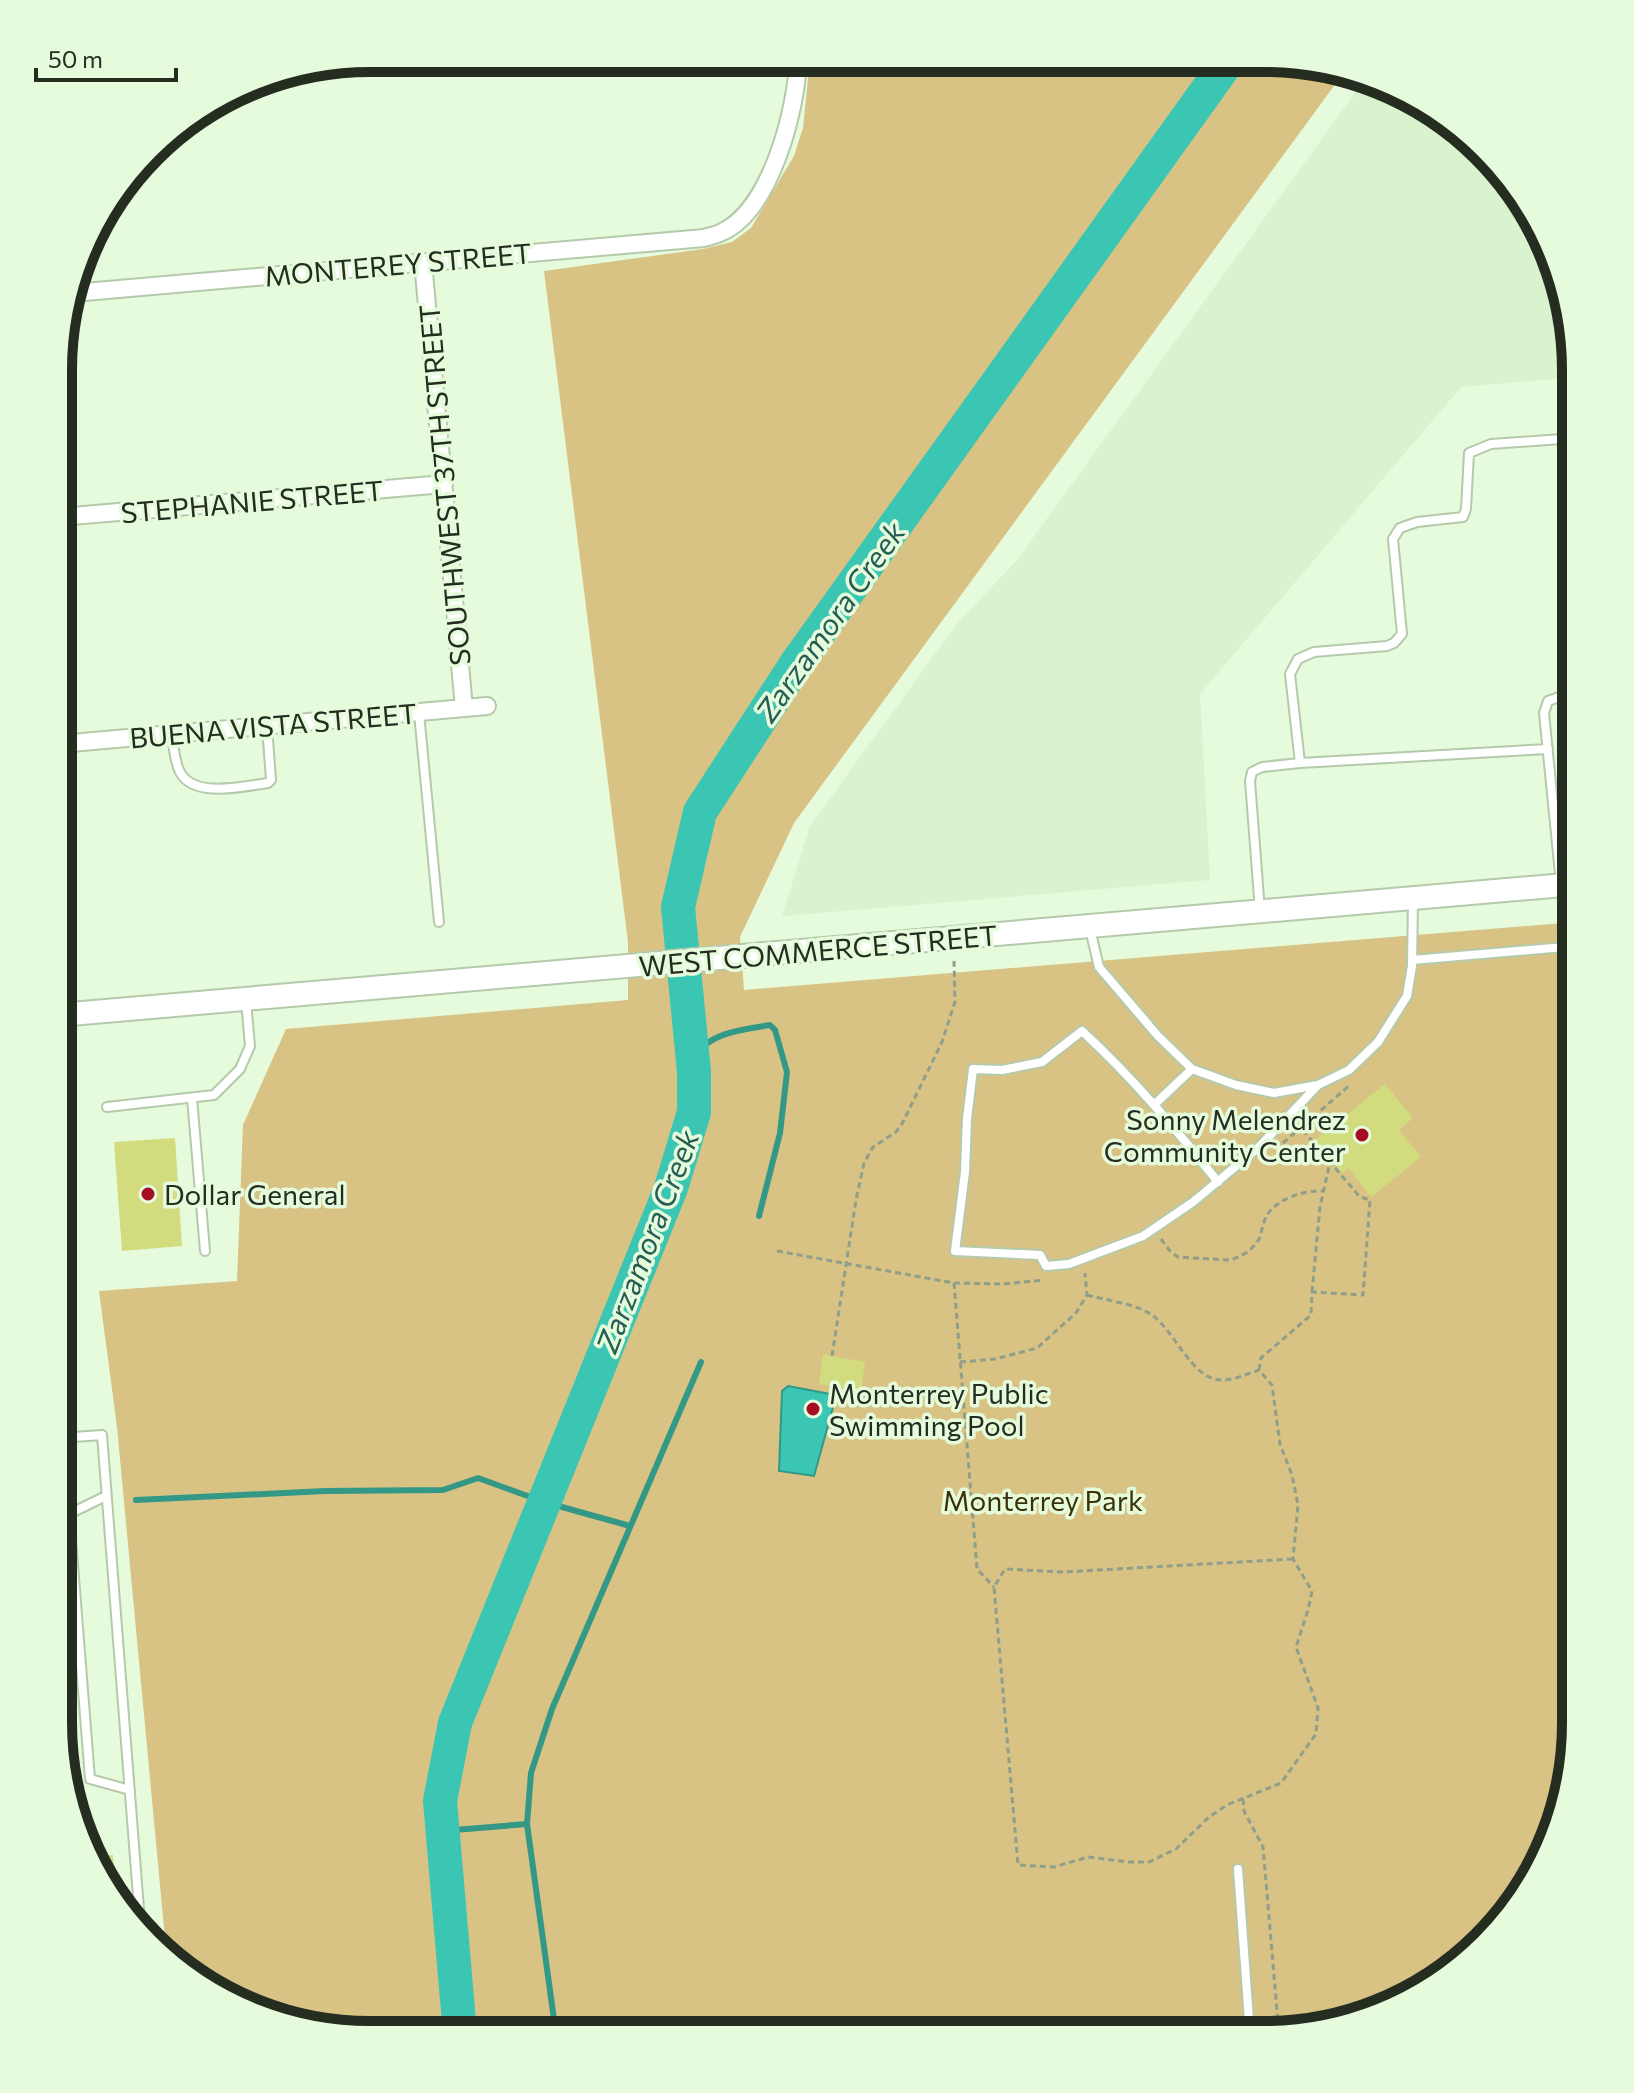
<svg xmlns="http://www.w3.org/2000/svg" width="1634" height="2093" font-family="Commissioner,sans-serif">
  <rect width="100%" height="100%" fill="#e5fbdc"/>
  <path fill="#d8f3cd" d="M1363,82L1438,111L1534,214L1565,290L1576,377L1461,387L1200,694L1210,880L782,916L810,826L956,625L1017,560Z"/>
  <path fill="#d8c284" d="M810,59L1305,61L1342,75L794,823L740,937L744,990L1576,922L1575,1743L1534,1879L1484,1944L1420,1993L1284,2034H349L270,2019L197,1983L166,1949L117,1427L99,1291L237,1281L243,1125L286,1029L628,1000V942L544,271L703,249L732,242L751,228L794,156L803,128Z"/>
  <path fill="#3bc6b3" stroke="#349887" stroke-width="2" d="M788,1386L830,1394L835,1400L814,1476L779,1471L782,1391Z"/>
  <g fill="none" stroke-linecap="round" stroke-linejoin="round">
    <path stroke="#349887" stroke-width="6" d="M693,1056C713,1032 740,1030 770,1025L775,1030L787,1072L780,1133L759,1216
      M136,1500L325,1491L443,1490L478,1478L544,1502L630,1526
      M442,1831L527,1824
      M556,2034L527,1824L531,1773L552,1709L701,1362"/>
    <path stroke="#3bc6b3" stroke-width="34" d="M460,2034L440,1801L455,1723L671,1188L694,1112V1072L678,907L700,812L796,664L1228,61"/>
  </g>
  <path fill="#d2dc7e" d="M1385,1084L1413,1118L1399,1130L1421,1157L1371,1197L1348,1168L1342,1173L1315,1140Z
    M175,1138L182,1246L122,1251L114,1142Z
    M823,1354L865,1362L861,1391L819,1384Z
    M91,1812L93,1857L113,1855L116,1897L100,1879L72,1813Z"/>
  <g fill="none" stroke-linecap="round" stroke-linejoin="round">
    <defs>
      <path id="lane" d="M419,713L439,922
        M172,734C174,746 174,761 180,772C194,799 244,786 268,783L271,780L267,726
        M1300,763L1290,674L1298,659L1314,652L1387,646L1394,643L1402,634L1393,539L1400,528L1417,522L1463,517L1466,509L1469,453L1491,444L1576,438
        M1557,845L1576,844
        M1561,884L1544,713L1548,701L1565,695L1576,694
        M1260,911L1250,781L1252,772L1262,767L1300,763L1548,749
        M1090,929L1099,967L1158,1036L1192,1069L1236,1085L1274,1093L1318,1085L1349,1070L1378,1042L1407,996L1412,966L1413,899
        M1412,960L1576,946
        M192,1098L205,1251
        M1155,1104L1192,1069
        M107,1107L214,1095L240,1069L250,1046L246,1001
        M1218,1182C1175,1128 1132,1077 1082,1031L1042,1062L1002,1070L973,1069L967,1119L965,1172L955,1251L1040,1255L1046,1266L1069,1264L1143,1236L1193,1202L1259,1147L1318,1085
        M59,1438L102,1435L140,1922
        M106,1496L69,1514L90,1779L130,1790
        M1238,1869L1250,2034"/>
      <path id="street" d="M423,262L464,708
        M73,293L704,238C710,236 717,235 722,232C771,210 797,108 798,59
        M60,517L444,484
        M60,744L487,706"/>
      <path id="secondary" d="M59,1015L1576,884"/>
    </defs>
    <use href="#lane" stroke="#b4caab" stroke-width="12"/>
    <use href="#street" stroke="#b4caab" stroke-width="20"/>
    <use href="#secondary" stroke="#b4caab" stroke-width="26"/>
    <path stroke="#8f9f89" stroke-width="3" stroke-dasharray="6 4" stroke-linecap="butt" d="M1283,1143L1350,1085
      M1161,1239L1170,1251L1178,1257L1229,1260C1240,1258 1254,1249 1259,1239C1262,1231 1263,1222 1267,1215C1278,1198 1305,1190 1324,1191
      M777,1251L954,1283L1003,1284L1044,1280
      M954,1283L977,1569L994,1587
      M1312,1292L1320,1207L1330,1162
      M1087,1295C1105,1300 1137,1304 1152,1315C1176,1332 1192,1381 1223,1380C1235,1380 1249,1373 1259,1370L1272,1385L1280,1444L1292,1475L1298,1505L1293,1559L1312,1591L1308,1610L1296,1647L1318,1708L1316,1734L1281,1783L1227,1805L1209,1817L1176,1849L1149,1862H1129L1088,1857L1054,1867L1018,1865L994,1587L1005,1569L1063,1572L1293,1559
      M832,1356L856,1200L864,1163L873,1147L896,1132L902,1124L942,1042L955,1002L954,961
      M960,1362L995,1359L1037,1348L1076,1313L1087,1295L1085,1273
      M1259,1370L1261,1358L1311,1315L1312,1292L1363,1295L1370,1200L1360,1197L1301,1128
      M1243,1799L1244,1811L1263,1847L1279,2034"/>
    <use href="#lane" stroke="#fff" stroke-width="8"/>
    <use href="#street" stroke="#fff" stroke-width="16"/>
    <use href="#secondary" stroke="#fff" stroke-width="22"/>
  </g>
  <g fill="#a60d24" stroke="#e5fbdc" stroke-width="3">
    <circle cx="1362" cy="1135" r="8"/>
    <circle cx="148" cy="1194" r="8"/>
    <circle cx="813" cy="1409" r="8"/>
  </g>
  <g text-anchor="middle" dominant-baseline="central" stroke-width="7" stroke-linejoin="round" paint-order="stroke">
    <g font-size="28" fill="#252d21" stroke="#e5fbdc">
      <text transform="translate(398 264) rotate(-5)">MONTEREY STREET</text>
      <text transform="translate(444 485) rotate(-95)">SOUTHWEST 37TH STREET</text>
      <text transform="translate(252 501) rotate(-5)">STEPHANIE STREET</text>
      <text transform="translate(273 725) rotate(-5)">BUENA VISTA STREET</text>
      <text transform="translate(818 950) rotate(-5)">WEST COMMERCE STREET</text>
    </g>
    <g font-size="28" fill="#252d21" stroke="#e5fbdc" text-anchor="start">
      <text x="1346" y="1119" text-anchor="end">Sonny Melendrez<tspan x="1346" dy="32">Community Center</tspan></text>
      <text x="164" y="1194">Dollar General</text>
      <text x="829" y="1393">Monterrey Public<tspan x="829" dy="32">Swimming Pool</tspan></text>
    </g>
    <g font-size="28" fill="#3c3005" stroke="#e5fbdc">
      <text x="1043" y="1500">Monterrey Park</text>
    </g>
    <g font-size="30" font-style="italic" fill="#265d55" stroke="#e5fbdc">
      <text transform="translate(829 621) rotate(-55)">Zarzamora Creek</text>
      <text transform="translate(646 1241) rotate(-69)">Zarzamora Creek</text>
    </g>
  </g>
  <path d="M0 0H1634V2093H0ZM370 72H1264A298 298 0 0 1 1562 370V1723A298 298 0 0 1 1264 2021H370A298 298 0 0 1 72 1723V370A298 298 0 0 1 370 72Z" fill="#e5fbdc" fill-rule="evenodd"/>
  <path fill="none" stroke="#252d21" stroke-width="10" d="M370 72H1264A298 298 0 0 1 1562 370V1723A298 298 0 0 1 1264 2021H370A298 298 0 0 1 72 1723V370A298 298 0 0 1 370 72Z"/>
  <path d="M36 68v12h140v-12" fill="none" stroke="#252d21" stroke-width="4"/>
  <text x="48" y="68" font-size="24" fill="#252d21" stroke="#e5fbdc" stroke-width="6" paint-order="stroke">50 m</text>
</svg>
